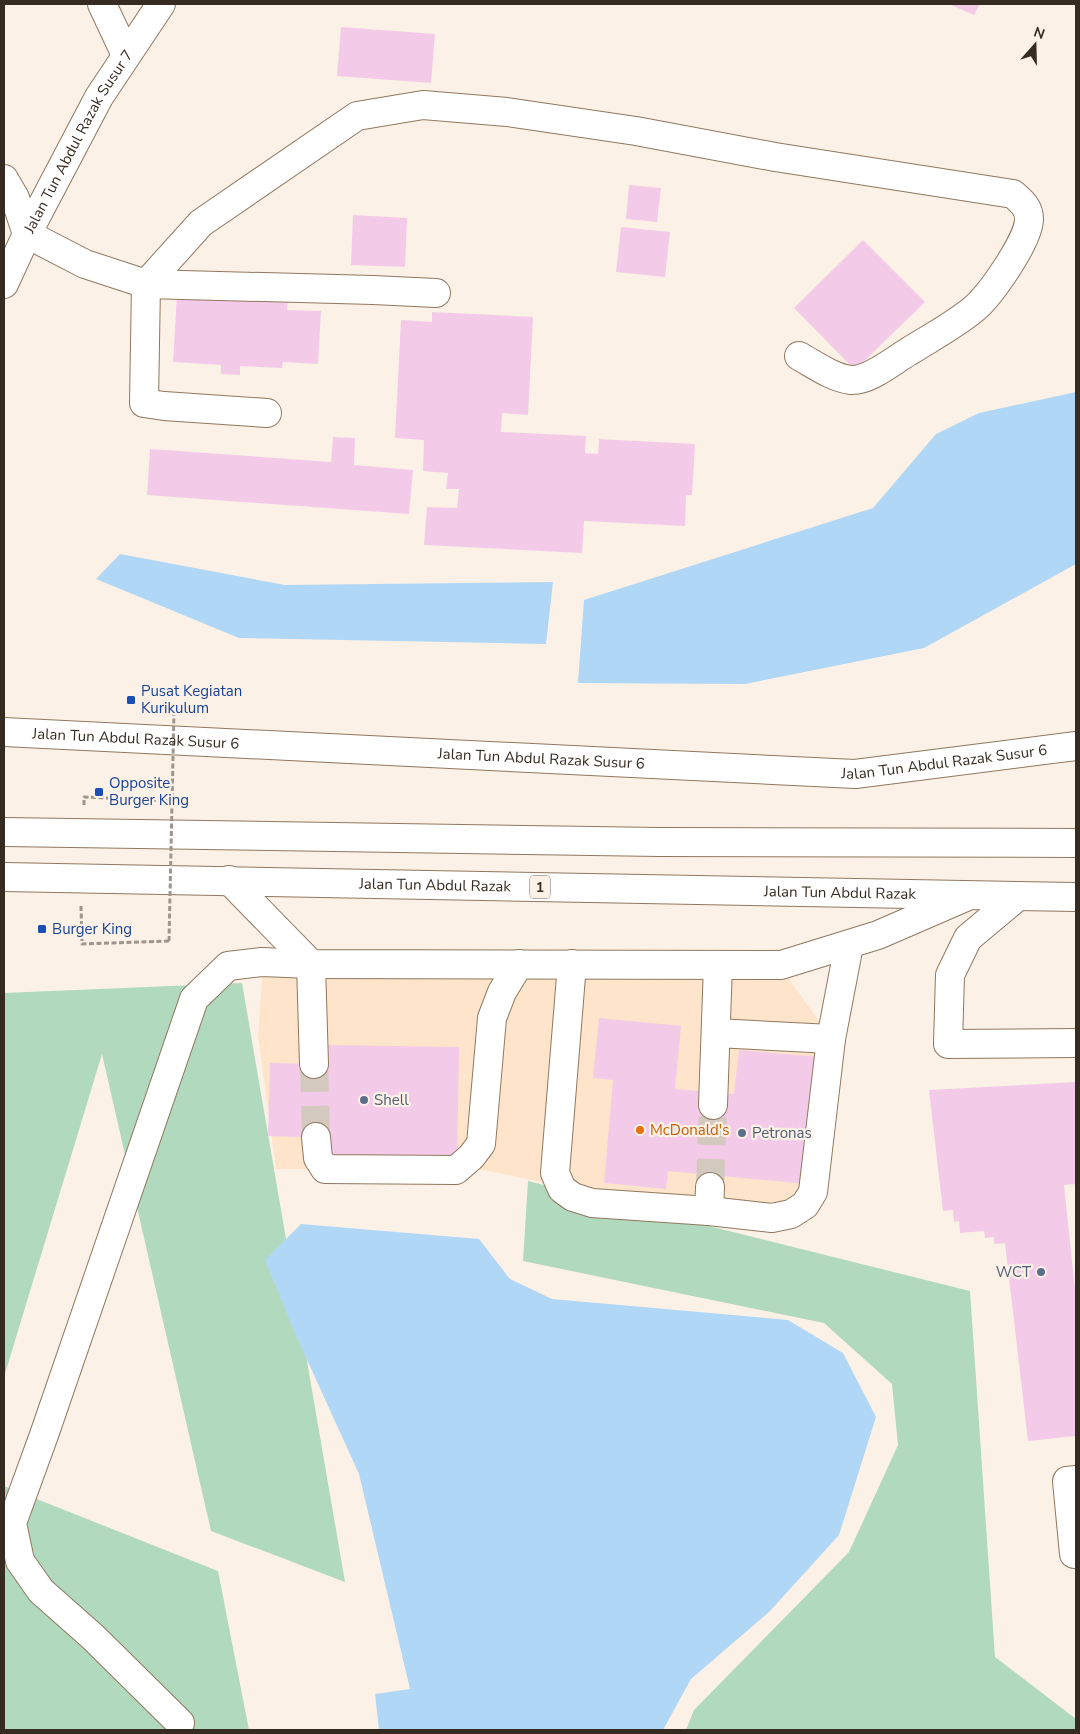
<svg xmlns="http://www.w3.org/2000/svg" width="1080" height="1734" font-family="'Nunito Sans',sans-serif">
  <rect width="100%" height="100%" fill="#fcf1e7"/>
  <path fill="#fde4ca" d="M263,969L784,972L824,1028L806,1190L787,1208L611,1197L484,1170L276,1169L258,1035Z"/>
  <path fill="#b1d9bd" d="M242,983L345,1582L211,1531L102,1054L4,1377V993Z
    M528,1181L970,1291L995,1657L1076,1719V1730H686L694,1710L849,1552L898,1445L892,1384L824,1323L523,1261Z
    M4,1486L218,1571L249,1730H4Z"/>
  <path fill="#b0d7f5" d="M1076,392V564L924,648L745,684L578,683L584,600L873,508L936,434L979,413Z
    M120,554L285,585L553,582L546,644L239,638L96,579Z
    M301,1224L479,1239L510,1279L552,1299L788,1320L843,1353L876,1417L839,1535L770,1611L691,1679L663,1730H379L375,1694L410,1689L359,1474L294,1331L265,1260Z"/>
  <path fill="#f3cbe8" d="M949,4H980L974,15Z
    M341,27L435,34L431,83L337,76Z
    M629,185L661,188L657,222L626,219Z
    M353,215L407,218L405,267L351,265Z
    M621,227L670,232L665,277L616,272Z
    M863,240L925,302L855,370L794,308Z
    M177,294L288,300L287,310L321,311L318,364L283,362L282,368L240,366V375L221,374V365L173,362Z
    M432,312L533,317L528,415L502,413L501,432L586,436L585,453L598,454L599,439L695,444L692,495H686L685,526L584,521L582,553L424,545L427,507L457,508L459,489H446L448,473L423,471L424,440L395,438L401,320L432,322Z
    M333,437L355,438L354,465L413,470L409,514L147,495L150,449L331,462Z
    M599,1018L681,1026L675,1089L734,1094L739,1050L819,1057L808,1184L668,1171L666,1189L604,1183L613,1080L593,1078Z
    M327,1045L459,1047L457,1168L325,1165L326,1138L268,1136L270,1063L327,1064Z
    M1076,1082V1184L1064,1185L1076,1299V1436L1028,1441L1005,1243L994,1244V1237L985,1238L984,1231L960,1233L959,1221L954,1222L953,1210L943,1211L929,1090Z"/>
  <g fill="none" stroke-linecap="round" stroke-linejoin="round">
    <path stroke="#d4c9bf" stroke-width="28" stroke-dasharray="28 14" stroke-linecap="butt" d="M314,1064L316,1137
      M710,1187L713,1105"/>
    <defs>
      <g id="minor">
        <path d="M102,4L126,55"/>
        <path d="M4,179L15,198L27,234L85,264L146,284L373,290L436,293"/>
        <path id="s1" d="M4,284L27,234L99,97L161,4"/>
        <path d="M267,413L164,406L144,403L146,284L201,223L357,116L423,105L507,112L636,131L775,157L1013,194C1021,201 1029,207 1029,219C1029,240 991,294 975,308C955,325 930,338 908,352C893,361 869,381 851,380C833,378 815,365 799,356"/>
        <path id="s2" d="M4,732L855,774L1076,746"/>
        <path d="M229,880L311,964L781,965L878,935L968,896"/>
        <path d="M1017,897L968,938L950,975L948,1044L1076,1043"/>
        <path d="M572,964L555,1173L562,1189L573,1197L592,1203L709,1211L772,1218L791,1214L805,1205L813,1192L831,1039L849,945"/>
        <path d="M716,1033L831,1039"/>
        <path d="M713,1105L718,965"/>
        <path d="M316,1137L318,1158L325,1169L456,1170L471,1157L481,1144L492,1018L502,992L519,964"/>
        <path d="M709,1211L710,1187"/>
        <path d="M1076,1480L1067,1481L1074,1554L1076,1553"/>
        <path d="M180,1723L93,1637L41,1591L20,1561L12,1523L44,1435L194,999L228,966L262,962L311,964L314,1064"/>
      </g>
      <g id="highway">
        <path d="M4,832L659,842L1076,843"/>
        <path id="s3" d="M4,877L1076,897"/>
      </g>
    </defs>
    <use href="#minor" stroke="#8f785f" stroke-width="30"/>
    <use href="#highway" stroke="#8f785f" stroke-width="30"/>
    <path stroke="#a0958b" stroke-width="3" stroke-dasharray="5 2.5" stroke-linecap="butt" d="M84,805V797L173,801
      M81,906L82,944L169,941"/>
    <use href="#minor" stroke="#fff" stroke-width="28"/>
    <use href="#highway" stroke="#fff" stroke-width="28"/>
    <path stroke="#a0958b" stroke-width="3" stroke-dasharray="5 2.5" stroke-linecap="butt" d="M169,941L174,712"/>
  </g>
  <g fill="#1a4fb4" stroke="#fcf1e7" stroke-width="2">
    <rect x="126" y="695" width="10" height="10" rx="2.5"/>
    <rect x="94" y="787" width="10" height="10" rx="2.5"/>
    <rect x="37" y="924" width="10" height="10" rx="2.5"/>
  </g>
  <g fill="#5c6f8a" stroke="#fcf1e7" stroke-width="2">
    <circle cx="364" cy="1100" r="5"/>
    <circle cx="742" cy="1133" r="5"/>
    <circle cx="1041" cy="1272" r="5"/>
  </g>
  <circle fill="#e8710a" stroke="#fcf1e7" stroke-width="2" cx="640" cy="1130" r="5"/>
  <g text-anchor="middle" dominant-baseline="central" stroke-width="4.5" stroke-linejoin="round" paint-order="stroke">
    <rect fill="#fcf1e7" stroke="#71665c" stroke-width="1" x="530" y="875.5" width="20" height="23" rx="4"/>
    <g font-size="14" font-weight="bold" fill="#352b21">
      <text x="540" y="887">1</text>
    </g>
    <g font-size="15" fill="#352b21" stroke="#fcf1e7">
      <text stroke="none"><textPath href="#s1" startOffset="161">Jalan Tun Abdul Razak Susur 7</textPath></text>
      <text stroke="none"><textPath href="#s2" startOffset="132">Jalan Tun Abdul Razak Susur 6</textPath></text>
      <text stroke="none"><textPath href="#s2" startOffset="538">Jalan Tun Abdul Razak Susur 6</textPath></text>
      <text stroke="none"><textPath href="#s2" startOffset="942">Jalan Tun Abdul Razak Susur 6</textPath></text>
      <text stroke="none"><textPath href="#s3" startOffset="431">Jalan Tun Abdul Razak</textPath></text>
      <text stroke="none"><textPath href="#s3" startOffset="836">Jalan Tun Abdul Razak</textPath></text>
    </g>
    <g font-size="15" fill="#164399" stroke="#fcf1e7" text-anchor="start">
      <text x="141" y="691">Pusat Kegiatan<tspan x="141" dy="17">Kurikulum</tspan></text>
      <text x="109" y="783">Opposite<tspan x="109" dy="17">Burger King</tspan></text>
      <text x="52" y="929">Burger King</text>
    </g>
    <g font-size="15" fill="#4e5e75" stroke="#fcf1e7" text-anchor="start">
      <text x="374" y="1100">Shell</text>
      <text x="752" y="1133">Petronas</text>
      <text x="1031" y="1272" text-anchor="end">WCT</text>
    </g>
    <g font-size="15" fill="#c56008" stroke="#fcf1e7" text-anchor="start">
      <text x="650" y="1130">McDonald's</text>
    </g>
  </g>
  <rect width="1080" height="1734" fill="none" stroke="#352b21" stroke-width="10"/>
  <g transform="translate(1035 45) rotate(20)" stroke="#fcf1e7" stroke-width="4" paint-order="stroke">
  <path d="M0-4L9 19L0 12L-9 19Z" fill="#352b21"/>
  <text y="-8" font-size="14" font-weight="bold" text-anchor="middle" fill="#352b21">N</text>
  </g>
</svg>
